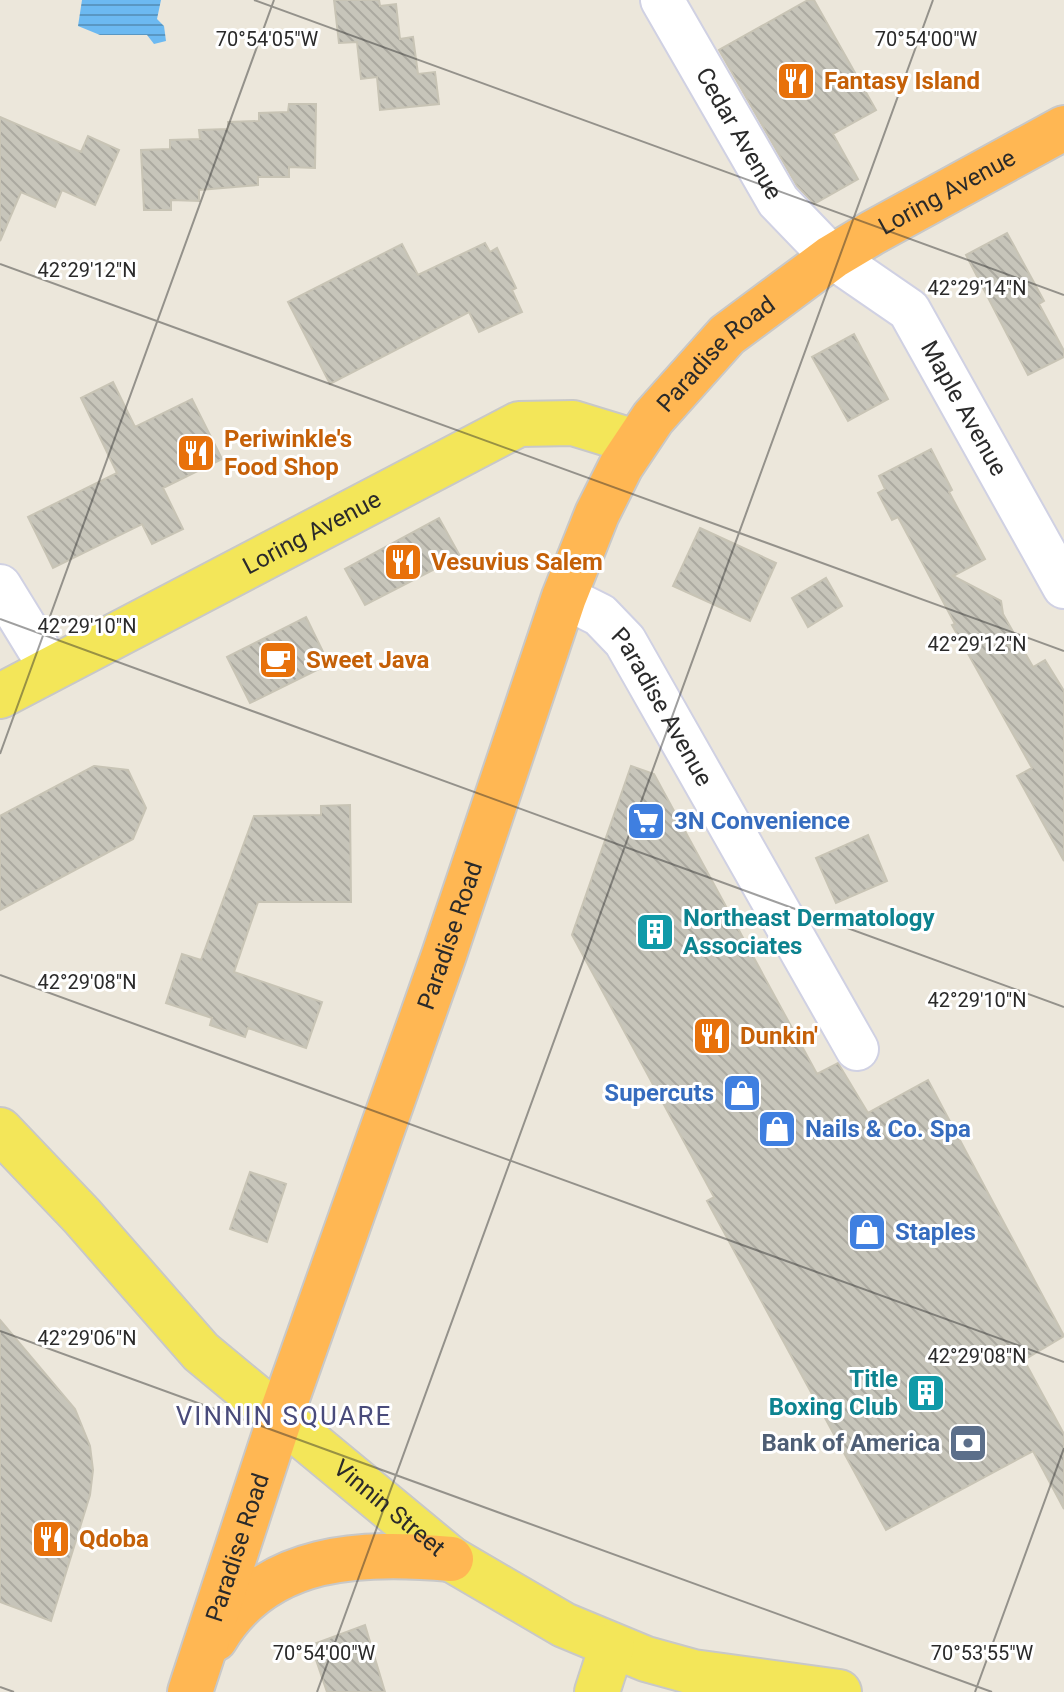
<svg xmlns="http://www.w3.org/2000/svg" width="1064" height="1692" font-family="Roboto,sans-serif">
  <defs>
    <pattern id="water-rules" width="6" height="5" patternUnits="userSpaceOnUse" patternTransform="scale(2)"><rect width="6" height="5" fill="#6cb9f1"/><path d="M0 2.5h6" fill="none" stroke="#5997c3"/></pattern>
    <pattern id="building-back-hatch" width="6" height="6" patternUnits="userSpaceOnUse" patternTransform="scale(2)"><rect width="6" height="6" fill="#c7c5ba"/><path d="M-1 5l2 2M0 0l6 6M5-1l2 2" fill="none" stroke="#aba9a0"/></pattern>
  </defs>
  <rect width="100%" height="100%" fill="#ece7db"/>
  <path fill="url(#water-rules)" d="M82,0H161L157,19L164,26L166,41L154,44L147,35H100L78,26Z"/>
  <path fill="url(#building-back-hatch)" stroke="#c8c4b5" stroke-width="2" d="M334,0H379L380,6L396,4L400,39L413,37L418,74L435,72L439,104L380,110L377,77L361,79L357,42L339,43Z
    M808,0H814L876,110L833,134L858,179L814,204L797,186L719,50Z
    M289,104H316L315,168L289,167V177H258V185L199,190V201L171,200V210H144L141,150L170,149V140L200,139L199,130L228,129V122L259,121V113L288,112Z
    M0,117L81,152L88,136L119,150L95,205L62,190L55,207L21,192L0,241Z
    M1007,233L1044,301L1039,304L1064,351V357L1028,375L966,255Z
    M485,243L490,252L497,248L516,288L512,290L522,312L479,332L469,312L330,384L288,302L402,244L418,275Z
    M854,334L888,399L848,421L812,357Z
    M113,382L135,427L192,399L222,459L163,488L183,529L152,544L142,524L53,568L28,517L117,473L81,398Z
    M931,449L952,490L949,492L985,559L953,576L1001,601L1003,614L1033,667L1045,660L1064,691V861L1017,776L1032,768L952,625L955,624L898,517L892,520L878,493L885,489L879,476Z
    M439,518L460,556L365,605L345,569Z
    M700,528L776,563L750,621L673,586Z
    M826,578L842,606L808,627L792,598Z
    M306,617L329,664L250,703L227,657Z
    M94,766L128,770L146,808L133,839L0,910V816Z
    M631,766L654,774L817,1074L838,1063L868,1113L928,1080L1064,1336L1024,1360L1064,1434V1509L1033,1451L886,1530L707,1201L714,1197L572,935Z
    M350,805L351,902H258L234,972L322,1002L306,1048L248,1028L245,1037L210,1025L212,1018L166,1003L182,954L201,960L254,816L321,815V806Z
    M868,835L887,881L836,903L816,858Z
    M250,1172L286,1184L267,1242L230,1229Z
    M0,1320L75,1409L90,1446L93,1470L90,1495L51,1621L0,1602Z
    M365,1625L385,1692H327L311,1645Z"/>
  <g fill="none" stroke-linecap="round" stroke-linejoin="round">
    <defs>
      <g id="minor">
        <path id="s1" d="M662,0L778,201L832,257L909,310L1064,587"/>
        <path d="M0,586L51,669"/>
        <path id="s2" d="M564,597L600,615L625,641L857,1049"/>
      </g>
      <g id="major">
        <path id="s3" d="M0,696L519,424L573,423L635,442"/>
        <path id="s4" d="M0,1130L82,1216L201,1352L451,1559L564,1625L646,1659L693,1672L839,1692"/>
        <path d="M597,1692L612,1646"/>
      </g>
      <g id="highway">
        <path d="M215,1639C266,1553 363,1551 451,1559"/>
        <path id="s5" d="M190,1692L280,1418L444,955L564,597L597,514L621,466L653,418L727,335L832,257L872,233L1064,128"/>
      </g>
    </defs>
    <use href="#minor" stroke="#d0d1e3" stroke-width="46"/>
    <use href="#major" stroke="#c8c8c8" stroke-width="48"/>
    <use href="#highway" stroke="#c8c8c8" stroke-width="48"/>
    <use href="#minor" stroke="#fff" stroke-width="42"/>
    <use href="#major" stroke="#f3e659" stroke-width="44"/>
    <use href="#highway" stroke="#ffb753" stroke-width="44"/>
  </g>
  <path fill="none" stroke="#2a2a2a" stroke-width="2" stroke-opacity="0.45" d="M254,0L1064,295M0,264L1064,651M0,619L1064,1007M0,754L274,0M0,975L1064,1362M0,1331L992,1692M0,1687L14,1692M317,1692L933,0M975,1692L1064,1448"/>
  <defs>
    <symbol id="restaurant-square" viewBox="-11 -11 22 22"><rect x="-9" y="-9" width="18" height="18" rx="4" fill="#e8710a" stroke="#fff"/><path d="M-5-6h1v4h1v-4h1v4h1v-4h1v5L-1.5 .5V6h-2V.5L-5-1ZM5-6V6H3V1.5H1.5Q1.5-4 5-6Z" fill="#fff"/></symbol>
    <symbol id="cafe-square" viewBox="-11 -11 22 22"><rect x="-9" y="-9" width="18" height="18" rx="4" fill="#e8710a" stroke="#fff"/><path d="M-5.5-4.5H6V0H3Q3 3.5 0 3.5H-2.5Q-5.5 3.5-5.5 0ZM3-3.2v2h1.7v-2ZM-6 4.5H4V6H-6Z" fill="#fff"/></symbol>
    <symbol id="supermarket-square" viewBox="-11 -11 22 22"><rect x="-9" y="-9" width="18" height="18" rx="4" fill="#3f7fe0" stroke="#fff"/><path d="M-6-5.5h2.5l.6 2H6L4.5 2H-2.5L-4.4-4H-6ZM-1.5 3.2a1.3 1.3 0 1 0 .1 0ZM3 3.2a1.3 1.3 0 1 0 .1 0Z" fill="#fff"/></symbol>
    <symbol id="building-square" viewBox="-11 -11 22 22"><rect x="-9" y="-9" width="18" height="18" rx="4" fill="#0f9aa8" stroke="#fff"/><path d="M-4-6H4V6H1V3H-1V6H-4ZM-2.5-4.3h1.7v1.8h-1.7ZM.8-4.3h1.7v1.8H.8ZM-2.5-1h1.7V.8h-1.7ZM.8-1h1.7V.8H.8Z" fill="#fff"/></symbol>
    <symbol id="shop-square" viewBox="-11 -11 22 22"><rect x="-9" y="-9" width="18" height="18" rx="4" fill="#3f7fe0" stroke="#fff"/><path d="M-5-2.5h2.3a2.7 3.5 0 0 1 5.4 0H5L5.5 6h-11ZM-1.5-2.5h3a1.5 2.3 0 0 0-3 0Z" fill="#fff"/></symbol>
    <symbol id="bank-square" viewBox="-11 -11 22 22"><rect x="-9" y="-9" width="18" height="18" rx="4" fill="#5c6f8a" stroke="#fff"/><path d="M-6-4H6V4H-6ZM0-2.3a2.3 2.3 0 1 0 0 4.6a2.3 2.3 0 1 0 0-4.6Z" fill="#fff"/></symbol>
  </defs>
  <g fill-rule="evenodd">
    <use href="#restaurant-square" x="774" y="59" width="44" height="44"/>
    <use href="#restaurant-square" x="174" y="431" width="44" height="44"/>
    <use href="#restaurant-square" x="381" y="540" width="44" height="44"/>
    <use href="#cafe-square" x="256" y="638" width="44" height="44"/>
    <use href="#supermarket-square" x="624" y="799" width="44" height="44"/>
    <use href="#building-square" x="633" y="910" width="44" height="44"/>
    <use href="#restaurant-square" x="690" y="1014" width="44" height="44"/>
    <use href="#shop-square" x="720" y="1071" width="44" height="44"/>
    <use href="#shop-square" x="755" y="1107" width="44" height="44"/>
    <use href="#shop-square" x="845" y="1210" width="44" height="44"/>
    <use href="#building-square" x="904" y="1371" width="44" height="44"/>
    <use href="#bank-square" x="946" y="1421" width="44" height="44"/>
    <use href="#restaurant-square" x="29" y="1517" width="44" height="44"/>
  </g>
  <g text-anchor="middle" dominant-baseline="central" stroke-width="6" stroke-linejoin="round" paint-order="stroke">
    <g font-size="24" font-weight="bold" fill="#c56008" stroke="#fff" text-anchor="start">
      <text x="824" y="81">Fantasy Island</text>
      <text x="224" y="439">Periwinkle's<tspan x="224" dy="28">Food Shop</tspan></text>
      <text x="431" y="562">Vesuvius Salem</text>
      <text x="306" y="660">Sweet Java</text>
      <text x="740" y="1036">Dunkin'</text>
      <text x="79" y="1539">Qdoba</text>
    </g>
    <g font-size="24" fill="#2a2a2a" stroke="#fff">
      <text stroke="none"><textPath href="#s1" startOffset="154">Cedar Avenue</textPath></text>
      <text stroke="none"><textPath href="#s5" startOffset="1732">Loring Avenue</textPath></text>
      <text stroke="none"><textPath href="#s5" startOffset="1448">Paradise Road</textPath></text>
      <text stroke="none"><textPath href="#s1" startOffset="516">Maple Avenue</textPath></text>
      <text stroke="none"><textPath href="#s3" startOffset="352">Loring Avenue</textPath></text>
      <text stroke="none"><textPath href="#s2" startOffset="152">Paradise Avenue</textPath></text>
      <text stroke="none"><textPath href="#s5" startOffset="800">Paradise Road</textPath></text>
      <text stroke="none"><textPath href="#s4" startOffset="544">Vinnin Street</textPath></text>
      <text stroke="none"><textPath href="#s5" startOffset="152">Paradise Road</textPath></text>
    </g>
    <g font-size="24" font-weight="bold" fill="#366cbe" stroke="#fff" text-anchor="start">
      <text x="674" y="821">3N Convenience</text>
      <text x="714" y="1093" text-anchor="end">Supercuts</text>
      <text x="805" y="1129">Nails &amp; Co. Spa</text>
      <text x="895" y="1232">Staples</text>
    </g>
    <g font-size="24" font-weight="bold" fill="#0d838f" stroke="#fff" text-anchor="start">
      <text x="683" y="918">Northeast Dermatology<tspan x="683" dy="28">Associates</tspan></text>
      <text x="898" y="1379" text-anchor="end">Title<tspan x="898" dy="28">Boxing Club</tspan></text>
    </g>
    <g font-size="24" font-weight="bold" fill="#4e5e75" stroke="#fff" text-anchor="end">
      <text x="940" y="1443">Bank of America</text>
    </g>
    <g font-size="26" letter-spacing="2" fill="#494b7b" stroke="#fff">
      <text x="284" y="1416">VINNIN SQUARE</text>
    </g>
  </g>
  <g font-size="20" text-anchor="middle" fill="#2a2a2a" stroke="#fff" stroke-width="6" stroke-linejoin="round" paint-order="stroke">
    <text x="267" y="46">70°54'05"W</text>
    <text x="926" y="46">70°54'00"W</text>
    <text x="87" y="277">42°29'12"N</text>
    <text x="977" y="295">42°29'14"N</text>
    <text x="87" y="633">42°29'10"N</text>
    <text x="977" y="651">42°29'12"N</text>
    <text x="87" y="989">42°29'08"N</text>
    <text x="977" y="1007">42°29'10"N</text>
    <text x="87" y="1345">42°29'06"N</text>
    <text x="977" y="1363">42°29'08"N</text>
    <text x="324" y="1660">70°54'00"W</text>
    <text x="982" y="1660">70°53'55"W</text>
  </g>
</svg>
